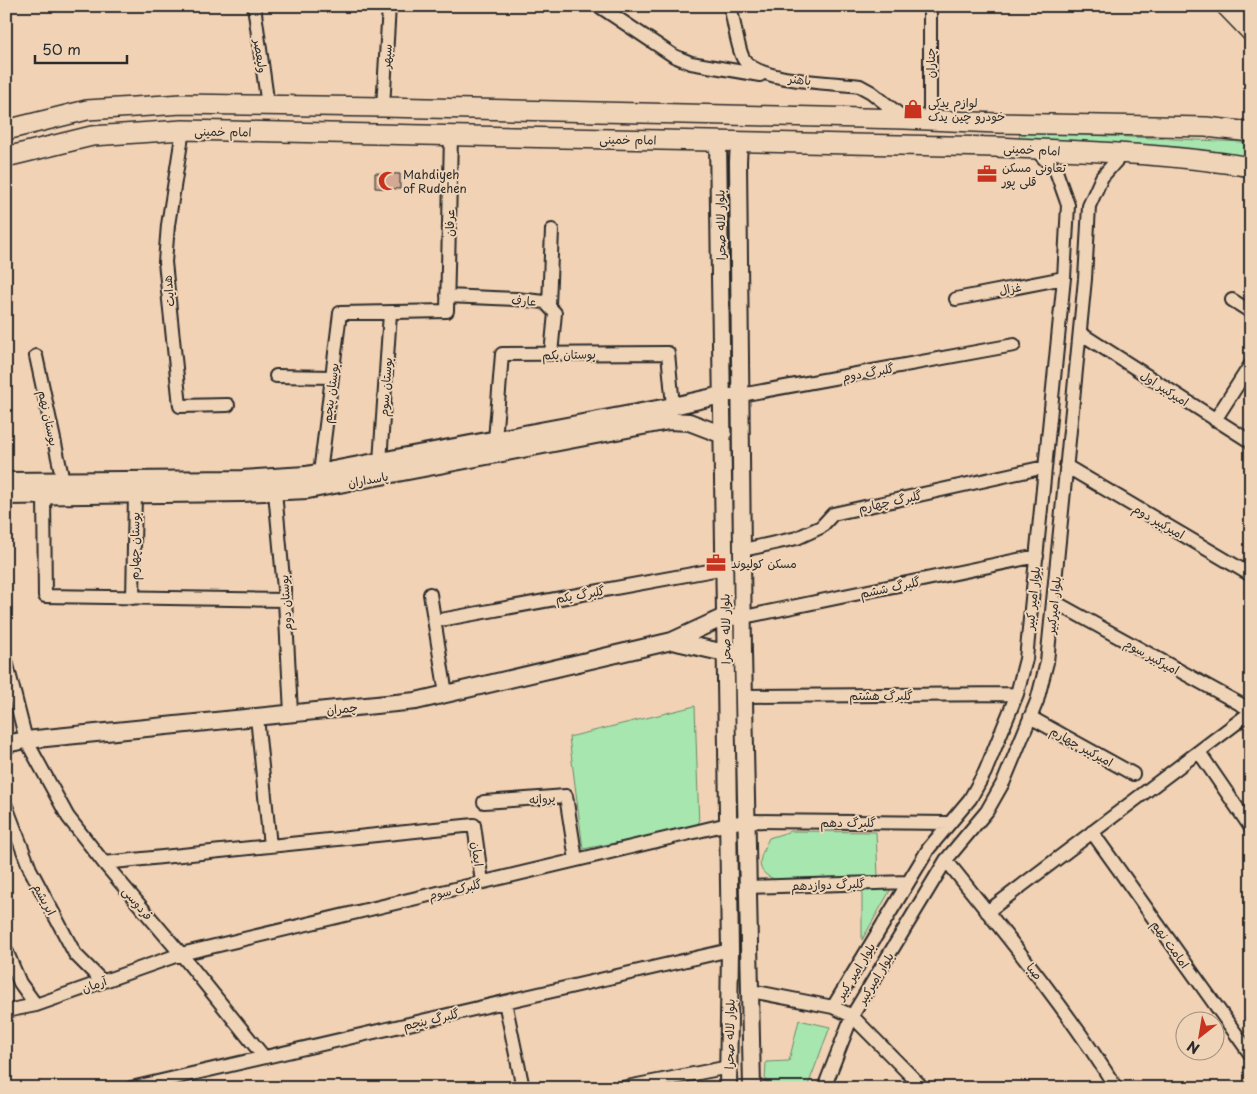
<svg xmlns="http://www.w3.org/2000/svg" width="1257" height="1094" font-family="'Playpen Sans','Playpen Sans Arabic',sans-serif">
  <rect width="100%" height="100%" fill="#f2d2b5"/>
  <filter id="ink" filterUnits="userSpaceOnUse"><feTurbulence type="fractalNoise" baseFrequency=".02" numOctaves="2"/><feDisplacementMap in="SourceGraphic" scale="10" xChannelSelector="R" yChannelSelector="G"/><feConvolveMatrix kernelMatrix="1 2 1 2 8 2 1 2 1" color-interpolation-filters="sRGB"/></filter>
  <g filter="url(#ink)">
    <path fill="#a7e6ae" stroke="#69886c" d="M1019,132L1243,142L1251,144V157L1020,142Z
      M695,706L699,827L583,849L569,737Z
      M791,831L876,832L878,876L780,881C752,873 759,859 769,838Z
      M892,887L862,940V889Z
      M799,1020L830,1027L807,1088H774L765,1080L766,1062L789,1061Z"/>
    <path fill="#d2a992" stroke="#2b2b2b" d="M375,173L400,174V189L375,188Z"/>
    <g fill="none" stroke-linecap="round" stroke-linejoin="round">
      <defs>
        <path id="minor" d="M254,6L268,106
          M599,6L674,56L691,63L760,75
          M730,6C734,21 737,46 743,58C756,83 834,82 860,86L871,92L905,119
          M383,107L389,6
          M930,120V6
          M183,130L168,225L165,262L180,406L228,405
          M447,296L516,299L545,302L555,313L551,354
          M956,299L1064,278
          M1232,300L1251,312
          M549,305L552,230
          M1080,333L1251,442
          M36,356L63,481
          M276,376L332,377
          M722,395H741L1014,345
          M1215,420L1251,364
          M495,440L502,354L668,353L673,406
          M380,462L390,313
          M1066,466L1251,575
          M320,473L340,313L447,311L451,136
          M275,492L285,600L291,713
          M44,495L45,596L285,600
          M743,550L797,538L821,527L833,514L1045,467
          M430,594L446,694
          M133,598L135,494
          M1053,601L1251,710
          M744,617L1037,556
          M435,621L725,568
          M6,661L26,740L68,817L104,863L181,954L264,1057
          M745,696L1017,694
          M257,717L270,846
          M1030,717L1133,774
          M1199,752L1251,828
          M484,802L566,796L576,860
          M6,806L30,869L75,954L102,981
          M1092,832L1251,1055
          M946,860C1005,934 1066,1007 1116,1088
          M104,863L474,825L482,882
          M748,887L908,882
          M987,912L1251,712
          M6,950L20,983L36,1005
          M751,991L833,1007L852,1016L923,1088
          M505,1002L523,1088
          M833,1007L929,848L970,799L985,772L1017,694L1026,659L1064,278L1068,205L1056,171L1035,149
          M6,1011L36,1005L181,954L728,824L747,821L949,823
          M131,1088L730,950
          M622,1088L729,1067
          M824,1088L852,1016L946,860L987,811L1004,781L1037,701L1047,662L1085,279L1089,206L1102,177L1123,153"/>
        <path id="major" d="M718,141L730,950L728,1088
          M739,142L738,162L743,652L752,1088
          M6,481L242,479L306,475L673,406L722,395
          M6,496L242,493L308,490L669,421L689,422L723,435
          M732,617H724L672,641L725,653H736
          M6,744L26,740L416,701L672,641"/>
        <path id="highway" d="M1226,6L1251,32
          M6,130L87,110L182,104L383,107L905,119L997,123L1206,127L1251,132
          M6,157L92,136L183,130L995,147C1080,151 1166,153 1251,167"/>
      </defs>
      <use href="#minor" stroke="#2b2b2b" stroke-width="16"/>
      <use href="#major" stroke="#2b2b2b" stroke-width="20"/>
      <use href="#highway" stroke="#2b2b2b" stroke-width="22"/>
      <use href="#minor" stroke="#f0d4b7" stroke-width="12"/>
      <use href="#major" stroke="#f0d4b7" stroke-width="16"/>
      <use href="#highway" stroke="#f0d4b7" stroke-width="19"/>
    </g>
  </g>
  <defs>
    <symbol id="shop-bare" viewBox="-9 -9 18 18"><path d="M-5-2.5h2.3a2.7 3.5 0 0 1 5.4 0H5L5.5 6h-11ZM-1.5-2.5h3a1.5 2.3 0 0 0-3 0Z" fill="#c8321e" stroke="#f0d4b7" stroke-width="2.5" paint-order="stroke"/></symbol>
    <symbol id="office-bare" viewBox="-9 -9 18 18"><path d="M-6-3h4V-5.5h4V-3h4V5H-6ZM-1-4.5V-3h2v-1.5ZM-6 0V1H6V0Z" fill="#c8321e" stroke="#f0d4b7" stroke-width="2.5" paint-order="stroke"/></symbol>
    <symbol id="mosque-bare" viewBox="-9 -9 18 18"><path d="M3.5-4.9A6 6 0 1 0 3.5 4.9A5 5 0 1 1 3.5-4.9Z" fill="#c8321e" stroke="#f0d4b7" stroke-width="2.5" paint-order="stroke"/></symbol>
  </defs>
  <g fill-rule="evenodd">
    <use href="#shop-bare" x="899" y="95" width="28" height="28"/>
    <use href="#office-bare" x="973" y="160" width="28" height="28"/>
    <use href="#mosque-bare" x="374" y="167" width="28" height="28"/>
    <use href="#office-bare" x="702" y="549" width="28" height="28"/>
  </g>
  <g text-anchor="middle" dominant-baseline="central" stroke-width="4" stroke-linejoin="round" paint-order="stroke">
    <g font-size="12" fill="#2b2b2b" stroke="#f0d4b7">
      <text transform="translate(261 56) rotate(82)">ولیعصر</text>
      <text transform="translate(386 56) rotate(-86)">سپهر</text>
      <text transform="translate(930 63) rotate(-90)">چناران</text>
      <text transform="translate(800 79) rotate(6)">باهنر</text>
      <text transform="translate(223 131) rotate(1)">امام خمینی</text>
      <text transform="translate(628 139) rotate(1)">امام خمینی</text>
      <text transform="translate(1032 149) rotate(3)">امام خمینی</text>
      <text transform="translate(449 223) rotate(-89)">عرفان</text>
      <text transform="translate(720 225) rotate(-91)">بلوار لاله صحرا</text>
      <text transform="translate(1010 288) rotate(-11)">غزال</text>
      <text transform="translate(168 291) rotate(-96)">هدایت</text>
      <text transform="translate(524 300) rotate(5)">عارف</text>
      <text transform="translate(569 354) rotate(-1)">بوستان یکم</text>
      <text transform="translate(868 372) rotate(-10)">گلبرگ دوم</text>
      <text transform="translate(385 387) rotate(-86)">بوستان سوم</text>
      <text transform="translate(1165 388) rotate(33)">امیرکبیر اول</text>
      <text transform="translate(330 393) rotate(-83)">بوستان پنجم</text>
      <text transform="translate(49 418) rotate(78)">بوستان نهم</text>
      <text transform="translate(368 479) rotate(-10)">پاسداران</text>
      <text transform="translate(890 501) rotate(-12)">گلبرگ چهارم</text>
      <text transform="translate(1159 521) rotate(30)">امیرکبیر دوم</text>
      <text transform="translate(134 546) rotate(-89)">بوستان چهارم</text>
      <text transform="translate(890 587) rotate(-12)">گلبرگ ششم</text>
      <text transform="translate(580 594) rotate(-10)">گلبرگ یکم</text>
      <text transform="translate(1032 598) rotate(-84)">بلوار امیر کبیر</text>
      <text transform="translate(285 603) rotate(-94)">بوستان دوم</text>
      <text transform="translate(1053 605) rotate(-84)">بلوار امیرکبیر</text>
      <text transform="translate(725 629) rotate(-91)">بلوار لاله صحرا</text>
      <text transform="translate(1152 656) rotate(29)">امیرکبیر سوم</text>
      <text x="881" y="695">گلبرگ هشتم</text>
      <text transform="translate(342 708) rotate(-6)">چمران</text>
      <text transform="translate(1082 746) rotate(29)">امیرکبیر چهارم</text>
      <text transform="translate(542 798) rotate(-5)">پروانه</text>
      <text x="848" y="822">گلبرگ دهم</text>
      <text transform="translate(478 854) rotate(83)">ایمان</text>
      <text transform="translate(828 884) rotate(-2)">گلبرگ دوازدهم</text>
      <text transform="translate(455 889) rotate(-13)">گلبرک سوم</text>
      <text transform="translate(45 899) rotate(62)">ابریشم</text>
      <text transform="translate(138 903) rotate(50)">فردوسی</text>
      <text transform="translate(1171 944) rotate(55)">امامت نهم</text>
      <text transform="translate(855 971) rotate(-59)">بلوار امیر کبیر</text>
      <text transform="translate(1035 971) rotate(52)">صبا</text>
      <text transform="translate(875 978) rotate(-59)">بلوار امیرکبیر</text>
      <text transform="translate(94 984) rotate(-20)">آرمان</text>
      <text transform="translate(431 1019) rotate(-13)">گلبرگ پنجم</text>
      <text transform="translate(729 1034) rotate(-89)">بلوار لاله صحرا</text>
    </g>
    <g font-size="12" fill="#2b2b2b" stroke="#f0d4b7" text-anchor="start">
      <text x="928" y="102">لوازم یدکی<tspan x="928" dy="14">خودرو چین یدک</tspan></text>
      <text x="1002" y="167">تعاونی مسکن<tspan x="1002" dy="14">قلی پور</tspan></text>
      <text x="403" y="174">Mahdiyeh<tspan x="403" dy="14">of Rudehen</tspan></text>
      <text x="731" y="563">مسکن کولیوند</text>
    </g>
  </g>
  <rect width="1257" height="1094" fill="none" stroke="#f0d4b7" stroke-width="25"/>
  <rect x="12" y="12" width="1232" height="1069" fill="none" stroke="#2b2b2b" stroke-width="2" filter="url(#ink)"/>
  <g transform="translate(1200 1036) rotate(211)"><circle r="24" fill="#f0d4b7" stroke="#a1907f"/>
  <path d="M0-4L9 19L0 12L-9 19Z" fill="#c8321e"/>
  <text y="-8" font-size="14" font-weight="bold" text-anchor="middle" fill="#2b2b2b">N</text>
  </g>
  <path d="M35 55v8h92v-8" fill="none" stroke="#2b2b2b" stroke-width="2.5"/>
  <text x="42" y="55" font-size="15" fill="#2b2b2b" stroke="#f0d4b7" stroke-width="4" paint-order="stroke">50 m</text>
</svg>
